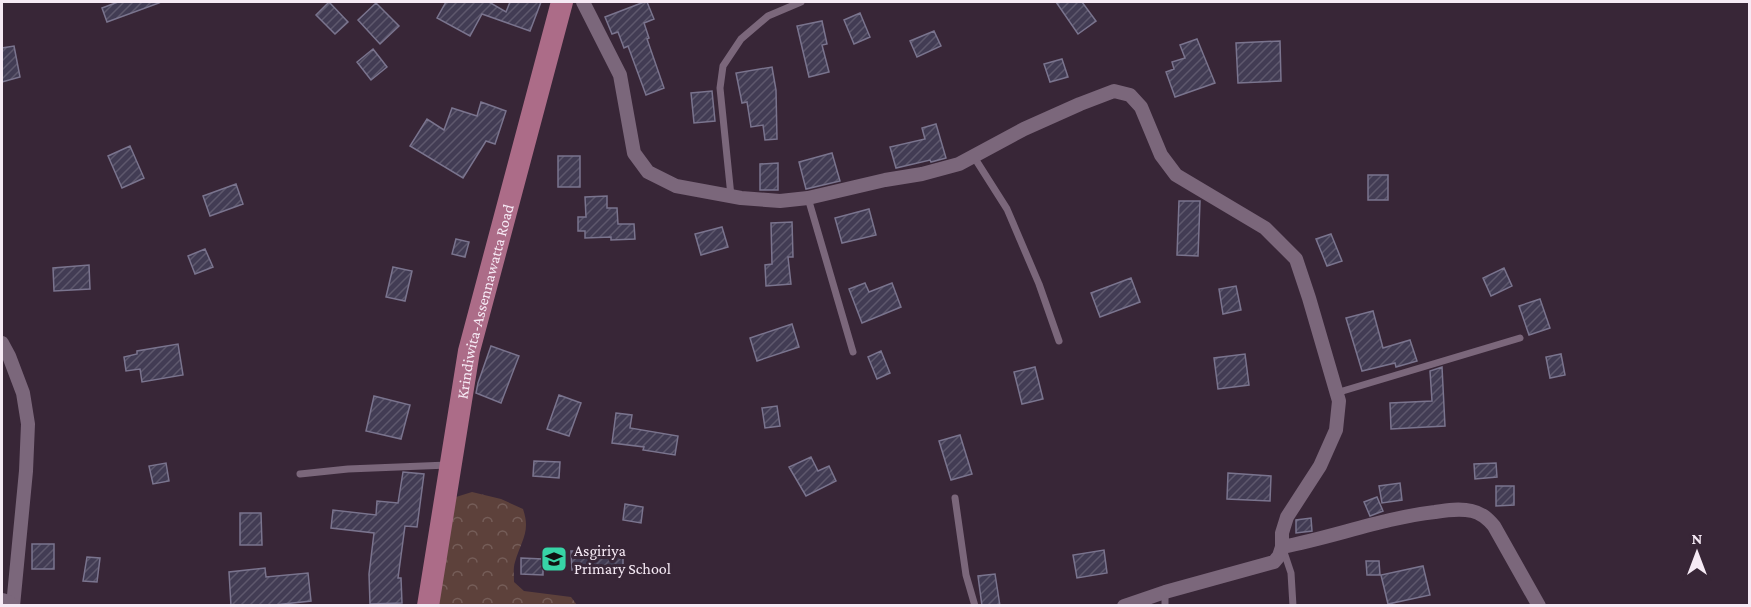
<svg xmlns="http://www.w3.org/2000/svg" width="1751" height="607" font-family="'Crimson Pro',serif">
  <defs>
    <pattern id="park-crowns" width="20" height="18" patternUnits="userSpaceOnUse" patternTransform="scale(1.5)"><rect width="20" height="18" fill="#5d413b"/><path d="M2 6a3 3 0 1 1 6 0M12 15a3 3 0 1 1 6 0" fill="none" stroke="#755d58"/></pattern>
    <pattern id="building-hatch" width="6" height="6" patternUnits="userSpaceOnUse" patternTransform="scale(1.5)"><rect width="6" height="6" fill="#423c54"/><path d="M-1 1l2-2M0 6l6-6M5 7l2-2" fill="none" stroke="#5e586d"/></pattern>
  </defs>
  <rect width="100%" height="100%" fill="#382637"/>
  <path fill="url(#park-crowns)" d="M472,492L501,499L523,509C531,532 521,541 515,562C513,568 514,576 514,582L524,591L571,597L577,605L440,606L438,601L456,497Z"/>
  <path fill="url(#building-hatch)" stroke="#7a748e" stroke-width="1.5" d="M118,2H158L159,3L107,22L102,8Z
    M329,2L348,22L335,34L316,15Z
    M446,2H489L506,12L510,2H541L530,31L482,14L470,36L437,18Z
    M644,2H647L654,19L644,23L649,38L647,39L664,88L646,95L628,46L624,48L618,32L612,34L605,17Z
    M1056,2H1082L1096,21L1078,34Z
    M376,3L399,26L380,44L358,20Z
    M860,13L870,37L854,44L844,20Z
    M822,21L827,44L822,45L829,72L809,77L797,26Z
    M934,31L941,46L917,57L910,41Z
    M1197,39L1215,83L1175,97L1166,72L1174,69L1172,62L1185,58L1180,45Z
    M1280,41L1281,81L1238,83L1236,43Z
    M14,46L20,77L2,82V48Z
    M373,49L387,67L371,80L357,62Z
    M1062,59L1068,77L1050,82L1044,64Z
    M772,67L776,90L777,139L765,140L763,125L751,127L747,102L742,103L736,73Z
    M712,91L715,121L694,123L691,93Z
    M481,102L506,111L495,144L486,141L463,178L410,146L427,119L444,130L452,108L477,116Z
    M936,124L946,158L931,162L930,160L896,168L890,147L925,139L922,128Z
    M130,146L144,178L122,188L108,156Z
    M832,153L840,181L806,189L799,162Z
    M558,156H580V187H558Z
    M778,163V190H760V164Z
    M1368,175H1388V200H1368Z
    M236,184L243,204L210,216L203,196Z
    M607,196V208H617L618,224H634L635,239L611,240V237L585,238V231H578V217H586L585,197Z
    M1179,201H1200L1198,256L1177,255Z
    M869,209L876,235L842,243L835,218Z
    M792,222L793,257H788L791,284L766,286L765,265L772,264L771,223Z
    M722,227L728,247L701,255L695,234Z
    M1331,234L1342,261L1327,266L1316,239Z
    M456,239L469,242L465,257L452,254Z
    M205,249L213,267L195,274L188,256Z
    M89,265L90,289L54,291L53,268Z
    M393,267L412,271L405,301L386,297Z
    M1504,268L1512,286L1491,296L1483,278Z
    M1131,278L1140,302L1100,317L1091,293Z
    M865,283L869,292L892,283L901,307L862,323L849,289Z
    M1236,286L1241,310L1223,314L1219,289Z
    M1540,299L1550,328L1529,335L1519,306Z
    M1373,311L1383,348L1410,340L1417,361L1396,367L1395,363L1362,371L1346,318Z
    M792,324L799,347L757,361L750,338Z
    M178,344L183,375L142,382L140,369L126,371L124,357L137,354V351Z
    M491,346L519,356L501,403L476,393L478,383Z
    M881,351L890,373L877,379L868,357Z
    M1245,354L1249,385L1218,389L1214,358Z
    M1561,354L1565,375L1550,378L1546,357Z
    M1035,367L1043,399L1022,404L1014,372Z
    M1442,367L1445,426L1391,429L1390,403L1432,401L1430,371Z
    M559,395L581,403L569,436L547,429Z
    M374,396L410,405L401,439L366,431Z
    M777,406L780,426L765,428L762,408Z
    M616,413L632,415L630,428L678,436L675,455L643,450L644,447L612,443Z
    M960,435L972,474L951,480L939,441Z
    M811,457L818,471L829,466L836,481L806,496L789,467Z
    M534,461L560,462L559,478L533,476Z
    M166,463L169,481L153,484L149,466Z
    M1496,463L1497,477L1475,479L1474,464Z
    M403,472L424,474L417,527L405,526L398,578H401L402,603L370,604L369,574L374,533L331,528L333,510L376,515L377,501L398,503Z
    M1228,473L1271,476L1270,501L1227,499Z
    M1400,483L1402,500L1382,503L1379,486Z
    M1496,486H1514V505L1496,506Z
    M1377,497L1383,511L1370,516L1364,502Z
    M625,504L643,507L641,523L623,520Z
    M240,513H261L262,545H240Z
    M1311,518L1312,531L1296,533V520Z
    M32,544H54V569H32Z
    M1104,550L1107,573L1077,578L1073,555Z
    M571,551H623V569L572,570Z
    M87,557L100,558L97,582L83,581Z
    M521,558L543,559V575L521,574Z
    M1366,561H1379L1380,575H1367Z
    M1423,566L1430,595L1388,604L1381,575Z
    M265,568L266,577L308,573L311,601L265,606H231L229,572Z
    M995,574L1000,606H982L978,576Z"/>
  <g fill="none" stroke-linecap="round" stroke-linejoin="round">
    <path stroke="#7b677b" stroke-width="7" d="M974,157L1007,209L1039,284L1059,341
      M731,196L720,88L723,66L741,39L768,16L801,2
      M808,198L853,352
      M1336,393L1520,338
      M300,474L348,469L448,465
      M955,498L966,575L975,606
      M1283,549L1291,573L1293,606
      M1165,592V606"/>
    <path stroke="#7b677b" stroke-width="14" d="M583,2L620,75L634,153L648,172L676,186L741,198L780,201L808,198L885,180L922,174L959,164L1024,129L1080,104L1114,91L1130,95L1141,107L1161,155L1176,175L1265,228L1296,259L1309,298L1339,401L1336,430L1320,466L1287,517L1282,533V547L1279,556L1274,562L1165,592L1124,606
      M2,343L9,356L23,393L28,424L26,471L13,606
      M1282,547C1334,537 1383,518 1435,512C1447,510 1460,508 1472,511C1482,513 1488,519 1494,526L1539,606"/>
    <path stroke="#7b677b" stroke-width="20" d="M2,603L9,606"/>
    <path stroke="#ac6c88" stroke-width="22" id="s1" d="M428,606L469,351L562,2"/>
  </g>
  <defs>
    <symbol id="school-square" viewBox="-11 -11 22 22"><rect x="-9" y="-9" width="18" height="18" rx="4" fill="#37d4a6" stroke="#382637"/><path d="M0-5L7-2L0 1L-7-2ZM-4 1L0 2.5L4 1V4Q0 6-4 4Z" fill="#111"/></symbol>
  </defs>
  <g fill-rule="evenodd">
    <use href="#school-square" x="539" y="544" width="30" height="30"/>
  </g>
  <g text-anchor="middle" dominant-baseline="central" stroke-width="6" stroke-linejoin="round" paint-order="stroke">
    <g font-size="16" fill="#f6eaf5" stroke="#382637">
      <text stroke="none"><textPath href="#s1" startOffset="310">Krindiwita-Assennawatta Road</textPath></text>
    </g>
    <g font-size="16" fill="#f6eaf5" stroke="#382637" text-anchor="start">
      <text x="574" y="550">Asgiriya<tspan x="574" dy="18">Primary School</tspan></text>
    </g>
  </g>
  <rect width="1751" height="607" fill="none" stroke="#f6eaf5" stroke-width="6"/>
  <g transform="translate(1697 553)" stroke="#382637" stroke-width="4.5" paint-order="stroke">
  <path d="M0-4.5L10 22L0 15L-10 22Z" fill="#f6eaf5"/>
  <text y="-9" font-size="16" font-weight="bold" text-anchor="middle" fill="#f6eaf5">N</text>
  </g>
</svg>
